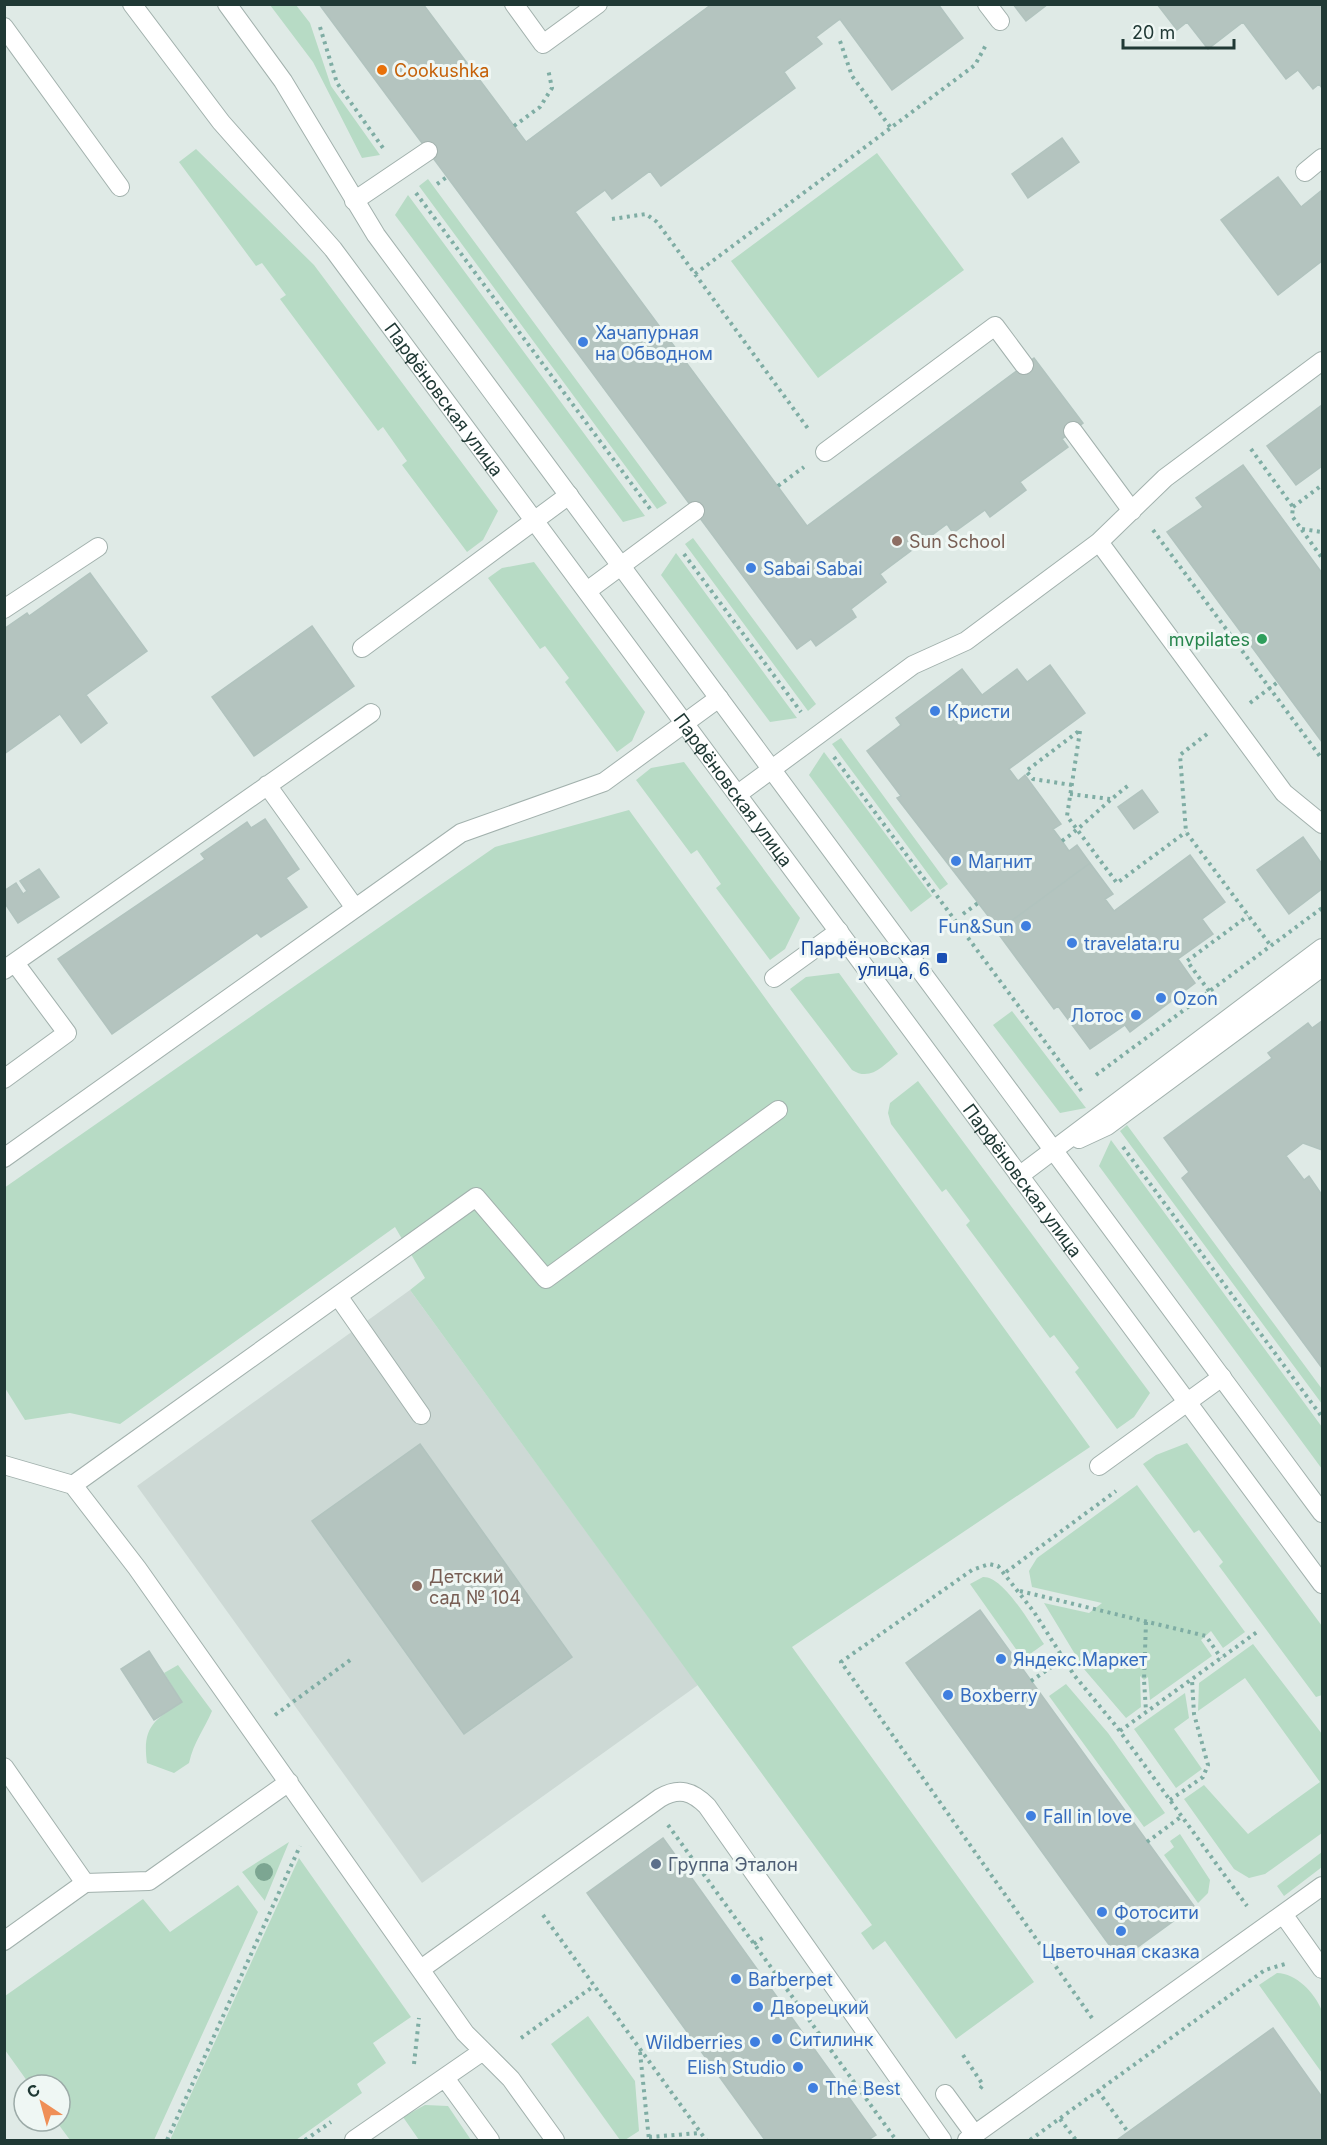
<svg xmlns="http://www.w3.org/2000/svg" width="1327" height="2145" font-family="Inter,sans-serif">
  <rect width="100%" height="100%" fill="#dfeae6"/>
  <path fill="#cdd9d5" d="M410,1290L698,1685L422,1883L137,1486Z"/>
  <path fill="#b7dbc5" d="M270,5H296L310,23L331,86L380,155L362,158L313,62Z
    M196,149L314,265L498,511L483,540L467,552L402,465L407,461L383,427L378,431L280,299L286,295L262,263L256,266L179,162Z
    M877,153L964,270L818,378L731,261Z
    M428,179L667,503L657,509L419,186Z
    M408,195L645,516L623,522L395,215Z
    M693,538L816,704L808,711L685,544Z
    M676,553L797,718L770,722L661,575Z
    M534,562L645,712L632,741L617,752L565,682L569,678L545,646L540,649L488,578L502,568Z
    M841,738L948,884L940,890L832,744Z
    M824,752L932,896L911,912L809,775Z
    M684,762L800,918L785,949L770,960L716,888L721,884L697,850L691,854L636,780L651,768Z
    M629,810L1090,1447L792,1647L1034,1982L956,2039L885,1941L873,1950L861,1933L872,1925L410,1290L425,1278L395,1227L120,1424L70,1413L25,1420L5,1388L4,1188L495,847Z
    M839,973L898,1054C883,1065 871,1082 852,1070L790,989L806,977Z
    M1012,1011L1086,1108L1060,1113L993,1025Z
    M918,1081L1150,1393L1134,1417L1117,1429L1075,1372L1079,1368L1054,1335L1050,1338L966,1225L970,1221L946,1189L942,1192L891,1124L888,1113L890,1103Z
    M1127,1125L1322,1389V1404L1120,1131Z
    M1111,1140L1322,1427V1469L1099,1166Z
    M1187,1443L1322,1626V1695L1316,1697L1219,1566L1223,1562L1199,1530L1194,1533L1143,1464L1156,1455Z
    M1137,1485L1245,1632L1223,1648L1211,1631L1201,1640L1212,1656L1150,1700L1148,1677L1144,1680L1140,1676L1141,1707L1126,1718L1084,1669L1044,1603L1089,1613L1102,1603L1032,1587L1029,1571L1037,1558Z
    M983,1577C1004,1576 1032,1627 1044,1644L1023,1659L970,1584Z
    M1253,1644L1322,1734V1833L1265,1874L1249,1878L1234,1869L1184,1799L1204,1785L1248,1834L1320,1782L1245,1678L1198,1711L1199,1683Z
    M178,1665L212,1711C204,1730 194,1741 189,1763L174,1773L147,1763C142,1727 154,1720 182,1702L164,1673Z
    M1066,1684L1108,1733L1165,1813L1144,1827L1049,1696Z
    M1185,1693L1189,1718L1174,1729L1202,1769L1176,1788L1134,1729Z
    M1180,1834L1210,1880L1208,1893L1198,1903L1164,1855L1174,1847L1170,1841Z
    M289,1842L265,1900V1901L242,1872Z
    M1322,1852V1867L1284,1896L1277,1886Z
    M299,1858L411,2017L373,2043L386,2063L357,2084L362,2093L296,2140H170Z
    M238,1885L258,1912L154,2140H70L56,2121H60V2085H30L5,2050V1996L143,1899L170,1932Z
    M1277,1973C1296,1973 1315,1993 1322,2011C1327,2023 1323,2058 1322,2073L1259,1985Z
    M588,2016L635,2081L639,2131L625,2140H620L551,2044Z
    M425,2105L448,2106L471,2140H419L403,2117Z"/>
  <path fill="#b4c4bf" stroke="#b1c3be" stroke-width="1.5" d="M319,4H423L526,142L712,4H938L963,38L892,90L840,19L816,37L822,44L784,72L795,88L661,186L650,171L612,199L605,190L575,212L807,526L1034,358L1083,423L1062,439L1068,447L1020,482L1026,490L990,517L985,510L953,533L947,524L880,574L886,582L851,609L856,617L816,646L811,639L797,649Z
    M1013,4H1048L1026,21Z
    M1157,4H1322V88L1319,84L1313,89L1298,70L1286,79L1243,22L1208,49L1187,22L1177,30Z
    M1062,138L1079,162L1028,198L1012,174Z
    M1278,177L1301,207L1322,190V261L1278,295L1221,220Z
    M1322,405V466L1296,485L1267,446Z
    M1243,465L1322,573V742L1167,532L1203,507L1196,498Z
    M90,573L147,651L86,695L107,723L81,743L60,714L4,754V629L27,613L29,616Z
    M312,626L354,686L254,756L212,697Z
    M1050,665L1085,713L1009,769L1018,781L1025,775L1061,824L1053,829L1062,841L1069,851L1077,845L1090,863L999,930L897,798L901,796L867,751L901,725L896,718L962,669L982,695L1017,669L1027,682Z
    M1142,790L1158,812L1134,829L1118,807Z
    M265,819L299,869L286,878L307,907L261,937L257,933L112,1034L58,959L205,859L201,854L247,822L251,828Z
    M1303,837L1322,864V889L1289,914L1257,870Z
    M1190,855L1225,902L1202,919L1213,934L1178,959L1195,983L1130,1032L1125,1025L1090,1049L1058,1006L1054,1009L997,932L1090,863L1113,894L1105,899L1114,911Z
    M39,869L59,897L18,923L4,902V891L16,883L23,894L27,891L20,881Z
    M1322,1021V1150L1303,1143L1286,1156L1304,1180L1309,1176L1322,1195V1368L1182,1178L1189,1172L1164,1138L1272,1058L1268,1053L1308,1023L1312,1028Z
    M420,1444L572,1657L464,1734L312,1521Z
    M980,1610L1194,1906L1120,1960L906,1663Z
    M149,1651L182,1702L154,1720L121,1669Z
    M663,1838L876,2135L868,2140H765L587,1893Z
    M1273,2028L1322,2097V2140H1117Z"/>
  <g fill="none" stroke-linecap="round" stroke-linejoin="round">
    <defs>
      <path id="service" d="M514,4L543,44L598,4
        M987,4L1000,21
        M4,27L120,187
        M1305,172L1322,158
        M354,201L428,151
        M1073,431L1132,511
        M825,452L995,326L1024,365
        M1099,542L1284,793L1322,824
        M587,591L695,511
        M4,609L98,547
        M362,648L569,495
        M267,785L355,908
        M738,794L913,665L966,641L1099,542L1165,478L1322,361
        M4,970L371,713
        M774,978L839,931
        M4,1079L67,1033L15,963
        M1079,1139L1107,1126L1322,967
        M4,1158L461,833L604,782L719,698
        M1019,1176L1322,948
        M338,1296L421,1415
        M4,1465L73,1485L137,1568L465,2033L511,2079L555,2140
        M1099,1466L1222,1377
        M73,1485L476,1197L546,1279L778,1110
        M85,1883L149,1881L289,1782
        M1283,1914L1322,1969
        M421,1969L660,1798C679,1787 692,1791 707,1806L942,2140
        M445,2078L490,2140
        M945,2094L975,2135
        M354,2140L483,2051
        M967,2140L1322,1886"/>
      <path id="minor" d="M4,1767L85,1883L4,1941"/>
      <g id="tertiary">
        <path id="s1" d="M132,4L221,122L333,249L1322,1584"/>
        <path d="M227,4L283,81L376,235L1322,1513"/>
      </g>
    </defs>
    <use href="#service" stroke="#a2b1ad" stroke-width="20"/>
    <use href="#minor" stroke="#a2b1ad" stroke-width="20"/>
    <use href="#tertiary" stroke="#a2b1ad" stroke-width="20"/>
    <path stroke="#7fada4" stroke-width="4" stroke-dasharray="3 4.5" stroke-linecap="butt" d="M320,27L337,83L383,148
      M840,41L852,76L891,128
      M514,126L540,107L552,88L548,69
      M437,184L447,177
      M416,193L651,510
      M612,219L646,214L657,222L809,430
      M695,274L975,65L987,43
      M1251,449L1293,507L1292,516L1322,558
      M778,486L804,467
      M1293,507L1322,485
      M1302,529L1322,532
      M1153,530L1322,759
      M684,554L801,712
      M1250,703L1278,682
      M1080,731L1067,816L1117,883L1186,832
      M1207,734L1180,755L1186,832L1271,946
      M834,757L1083,1093
      M1072,785L1033,779L1026,771L1079,731
      M1070,794L1110,799
      M1062,841C1086,824 1106,802 1129,785
      M963,914L978,903
      M1209,991L1187,961L1248,916
      M1096,1075L1322,908
      M1123,1147L1322,1417
      M1006,1572L1116,1491
      M1020,1591L1206,1636L1221,1658
      M1146,1622L1144,1680L1146,1711
      M1031,1681L1063,1659
      M275,1715L353,1658
      M1120,1731L1257,1632
      M1170,1800L1203,1777L1208,1765L1194,1714L1192,1680
      M668,1825L896,2140
      M1147,1842L1182,1816
      M543,1915L706,2140
      M754,1944L765,1936
      M1092,2018L841,1662L972,1570L989,1564L998,1566L1034,1612L1074,1675L1116,1726L1247,1906
      M521,2038L594,1986
      M640,2052L649,2140
      M963,2055L983,2085L978,2091
      M414,2064L419,2018
      M1098,2091L1128,2132
      M1060,2119L1076,2140
      M649,2137L700,2133
      M167,2140L300,1846
      M305,2140L331,2122
      M1030,2140L1265,1970L1285,1964"/>
    <use href="#service" stroke="#fff" stroke-width="18"/>
    <use href="#minor" stroke="#fff" stroke-width="18"/>
    <use href="#tertiary" stroke="#fff" stroke-width="18"/>
  </g>
  <circle fill="#7ca692" cx="264" cy="1872" r="9"/>
  <circle fill="#e8710a" stroke="#eff7f4" stroke-width="2" cx="382" cy="70" r="6"/>
  <g fill="#3f7fe0" stroke="#eff7f4" stroke-width="2">
    <circle cx="583" cy="342" r="6"/>
    <circle cx="751" cy="568" r="6"/>
    <circle cx="935" cy="711" r="6"/>
    <circle cx="956" cy="861" r="6"/>
    <circle cx="1026" cy="926" r="6"/>
    <circle cx="1072" cy="943" r="6"/>
    <circle cx="1161" cy="998" r="6"/>
    <circle cx="1136" cy="1015" r="6"/>
    <circle cx="1001" cy="1659" r="6"/>
    <circle cx="948" cy="1695" r="6"/>
    <circle cx="1031" cy="1816" r="6"/>
    <circle cx="1102" cy="1912" r="6"/>
    <circle cx="1121" cy="1931" r="6"/>
    <circle cx="736" cy="1979" r="6"/>
    <circle cx="758" cy="2007" r="6"/>
    <circle cx="777" cy="2039" r="6"/>
    <circle cx="755" cy="2042" r="6"/>
    <circle cx="798" cy="2067" r="6"/>
    <circle cx="813" cy="2088" r="6"/>
  </g>
  <g fill="#8d6e63" stroke="#eff7f4" stroke-width="2">
    <circle cx="897" cy="541" r="6"/>
    <circle cx="417" cy="1586" r="6"/>
  </g>
  <circle fill="#2e9e5b" stroke="#eff7f4" stroke-width="2" cx="1262" cy="639" r="6"/>
  <rect fill="#1a4fb4" stroke="#eff7f4" stroke-width="2" x="936" y="952" width="12" height="12" rx="3"/>
  <circle fill="#5c6f8a" stroke="#eff7f4" stroke-width="2" cx="656" cy="1864" r="6"/>
  <g text-anchor="middle" dominant-baseline="central" stroke-width="6" stroke-linejoin="round" paint-order="stroke">
    <g font-size="18" fill="#c56008" stroke="#eff7f4" text-anchor="start">
      <text x="394" y="70">Cookushka</text>
    </g>
    <g font-size="18" fill="#366cbe" stroke="#eff7f4" text-anchor="start">
      <text x="595" y="332">Хачапурная<tspan x="595" dy="21">на Обводном</tspan></text>
      <text x="763" y="568">Sabai Sabai</text>
      <text x="947" y="711">Кристи</text>
      <text x="968" y="861">Магнит</text>
      <text x="1014" y="926" text-anchor="end">Fun&amp;Sun</text>
      <text x="1084" y="943">travelata.ru</text>
      <text x="1173" y="998">Ozon</text>
      <text x="1124" y="1015" text-anchor="end">Лотос</text>
      <text x="1013" y="1659">Яндекс.Маркет</text>
      <text x="960" y="1695">Boxberry</text>
      <text x="1043" y="1816">Fall in love</text>
      <text x="1114" y="1912">Фотосити</text>
      <text x="1121" y="1951" text-anchor="middle">Цветочная сказка</text>
      <text x="748" y="1979">Barberpet</text>
      <text x="770" y="2007">Дворецкий</text>
      <text x="789" y="2039">Ситилинк</text>
      <text x="743" y="2042" text-anchor="end">Wildberries</text>
      <text x="786" y="2067" text-anchor="end">Elish Studio</text>
      <text x="825" y="2088">The Best</text>
    </g>
    <g font-size="18" fill="#203935" stroke="#eff7f4">
      <text stroke="none"><textPath href="#s1" startOffset="504">Парфёновская улица</textPath></text>
      <text stroke="none"><textPath href="#s1" startOffset="990">Парфёновская улица</textPath></text>
      <text stroke="none"><textPath href="#s1" startOffset="1476">Парфёновская улица</textPath></text>
    </g>
    <g font-size="18" fill="#785e54" stroke="#eff7f4" text-anchor="start">
      <text x="909" y="541">Sun School</text>
      <text x="429" y="1576">Детский<tspan x="429" dy="21">сад № 104</tspan></text>
    </g>
    <g font-size="18" fill="#27864d" stroke="#eff7f4" text-anchor="end">
      <text x="1250" y="639">mvpilates</text>
    </g>
    <g font-size="18" fill="#164399" stroke="#eff7f4" text-anchor="end">
      <text x="930" y="948">Парфёновская<tspan x="930" dy="21">улица, 6</tspan></text>
    </g>
    <g font-size="18" fill="#4e5e75" stroke="#eff7f4" text-anchor="start">
      <text x="668" y="1864">Группа Эталон</text>
    </g>
  </g>
  <rect width="1327" height="2145" fill="none" stroke="#203935" stroke-width="12"/>
  <g transform="translate(42 2103) rotate(324)"><circle r="28" fill="#eff7f4" stroke="#9caba8" stroke-width="1.5"/>
  <path d="M0-4.5L10 22L0 15L-10 22Z" fill="#ef8f57"/>
  <text y="-9" font-size="16" font-weight="bold" text-anchor="middle" fill="#203935">С</text>
  </g>
  <path d="M1123 39v9h111v-9" fill="none" stroke="#203935" stroke-width="3"/>
  <text x="1132" y="39" font-size="18" fill="#203935" stroke="#eff7f4" stroke-width="4.5" paint-order="stroke">20 m</text>
</svg>
